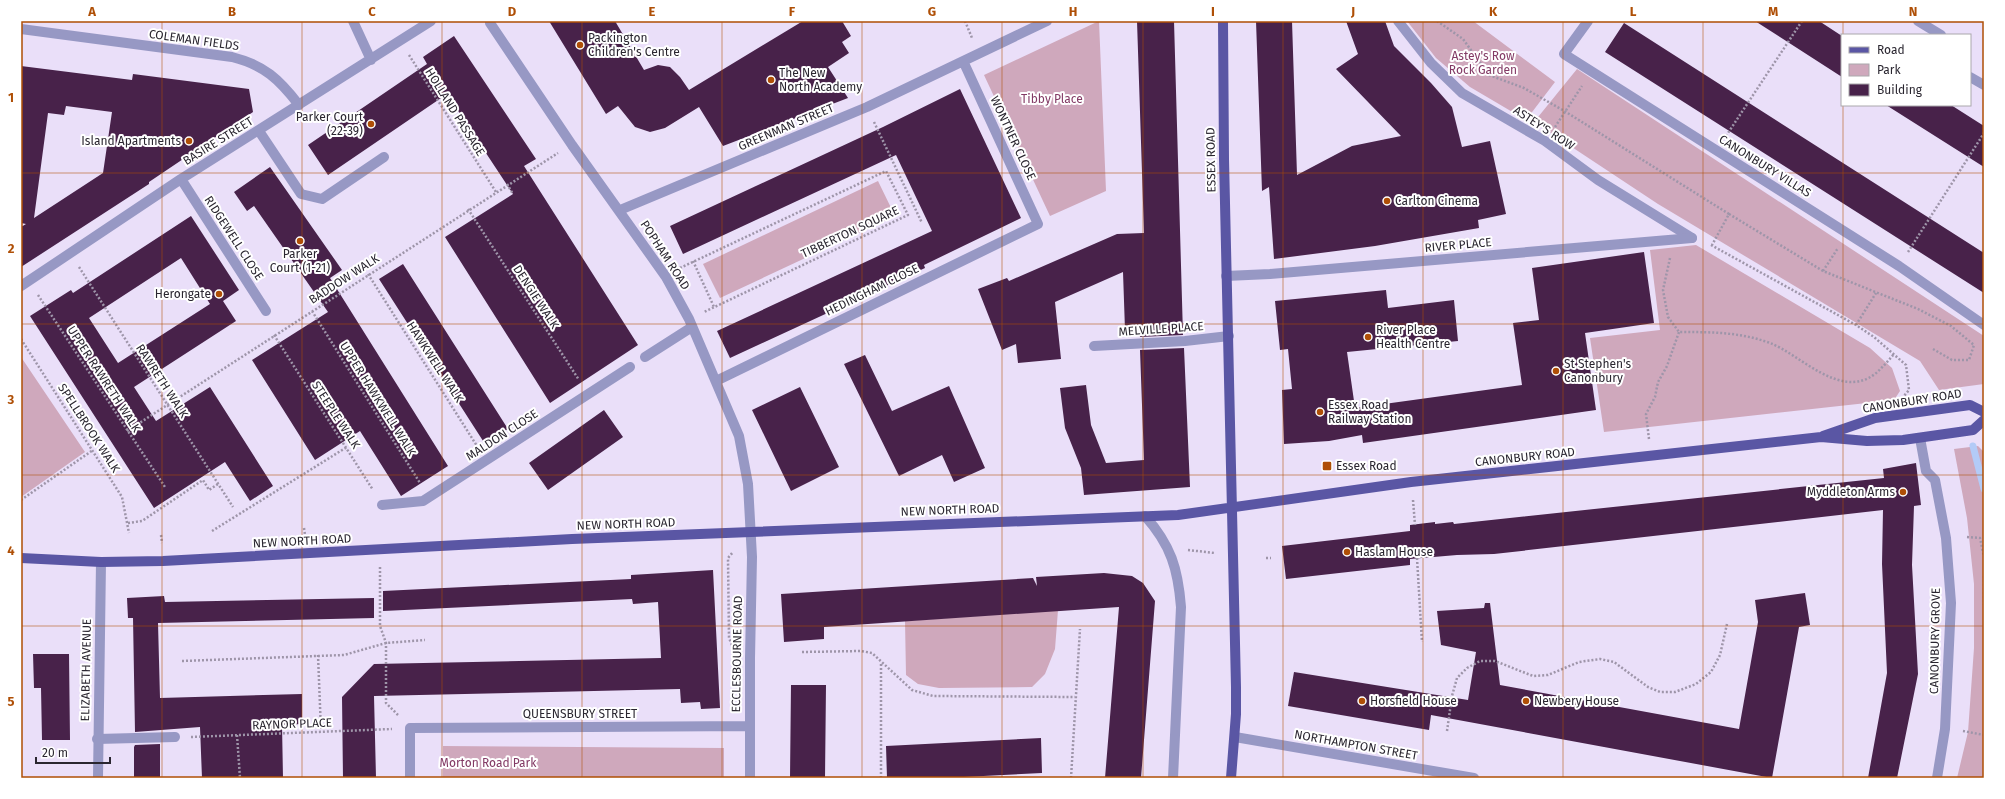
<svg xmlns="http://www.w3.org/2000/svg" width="2005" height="799" font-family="'Fira Sans',sans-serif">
  <rect width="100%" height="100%" fill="#eadff9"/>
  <path fill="#cfa8bc" d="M1099,21L1106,191L1050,216L984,75Z
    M1407,21H1473L1555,82L1526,120L1470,87L1436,58Z
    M1577,69L1984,336V384L1939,390L1920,361L1658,204L1534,122Z
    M878,181L895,216L720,298L703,264Z
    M1696,245L1870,348L1892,368L1900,391L1894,400L1604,432L1590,338L1660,330L1650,250Z
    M21,357L85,452L21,497Z
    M1978,446L1984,452V778H1957L1968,732L1974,648V584L1967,518L1954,449Z
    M1058,610L1055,649L1045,674L1032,687L939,688L918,684L906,675L905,621Z
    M443,746L724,748V778H443Z"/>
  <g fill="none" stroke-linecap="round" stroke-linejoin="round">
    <path stroke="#b3cbf7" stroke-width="7" d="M1973,446L1984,489"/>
  </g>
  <path fill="#48224a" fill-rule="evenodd" d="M549,21H615L644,70L658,65L670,67L680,77L689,90L803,21H842L851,36L842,42L849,53L828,67L848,98L723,146L699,107L665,128L650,132L635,127L618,106L606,114Z
    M1137,21H1174L1183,335L1140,337L1139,330H1125L1123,272L1055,302L1061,359L1018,363L1016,344L1002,350L978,289L1007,278L1009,281L1117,234L1144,233Z
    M1256,21H1292L1297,175L1352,146L1401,136L1336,69L1358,54L1346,21H1385L1394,46L1431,83L1452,107L1462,147L1490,141L1506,214L1478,220L1479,228L1375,246L1274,259L1269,187L1262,191Z
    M1755,21H1819L1842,36V77Z
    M1624,23L1984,253V293L1605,52Z
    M454,36L536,159L524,166L638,345L550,403L445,237L513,194L447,94L328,175L308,145L427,64L423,57Z
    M21,66L132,80L133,74L249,89L253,112L149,182V184L21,267V227L26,224L21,223ZM66,106L112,112L103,173L34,218L48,113L64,115Z
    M960,89L1021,218L924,265L925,268L730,358L717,331L932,231L896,155L683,254L670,226L883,127Z
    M1886,105H1951L1984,126V167Z
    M270,167L342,270L330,278L448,466L401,496L360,431L315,460L252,360L328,312L254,206L247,211L234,192Z
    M191,216L239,290L223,301L236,321L134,387L156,421L210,387L273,486L250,501L225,462L154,508L30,316L71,290L73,293ZM181,258L210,304L118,363L89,318Z
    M1644,252L1654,323L1585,333L1596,410L1363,443L1362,435L1329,441L1284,444L1282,390L1292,389L1288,349L1280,350L1275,301L1386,290L1388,308L1454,300L1458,341L1347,352L1355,408L1522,385L1513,323L1539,320L1532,268Z
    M403,264L508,429L485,444L379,279Z
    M1184,348L1190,487L1084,495L1081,468L1065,428L1060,388L1086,385L1091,425L1106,463L1144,460L1140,350Z
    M865,355L892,411L949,386L985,468L954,482L942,455L899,476L844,364Z
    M800,387L839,467L791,491L752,410Z
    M604,410L623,437L548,490L529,463Z
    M1916,463L1921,505L1914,506L1912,565L1918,674L1897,778H1868L1887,673L1882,564L1883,510L1494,554L1457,555L1410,559V565L1286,579L1282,546L1410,531V525L1435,522V524L1453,522L1454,524L1884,478L1883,469Z
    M713,570L720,708L701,709L700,702L681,703L680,689L374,696L376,778H343L342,697L374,664L661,658L658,602L633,604L632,599L383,611V591L631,579V575Z
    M1104,573L1132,576L1143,583L1155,601L1141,778H1105L1119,607L824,627V639L784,642L781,594L1033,578L1037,586L1036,577Z
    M1805,593L1810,625L1799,627L1772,778L1431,715L1429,730L1288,706L1294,672L1468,700L1476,652L1441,645L1437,611L1484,608L1485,603H1490L1500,685L1739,729L1758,622L1755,600Z
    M164,596L165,602L374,598V618L158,623L160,698L302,694V724L282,725L283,778H202L200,727L135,732L133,618H128L127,598Z
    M33,654H69L70,740H42L41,688H34Z
    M791,685H826L825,778H790Z
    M1041,738L1042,773L944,778H887L886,746Z
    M160,744V778H134V747L135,745Z"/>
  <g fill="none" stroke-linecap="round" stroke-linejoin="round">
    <path stroke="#9e95a9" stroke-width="2.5" stroke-dasharray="2 2" stroke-linecap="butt" d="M965,21L972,38
      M1437,21L1463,39L1489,75L1524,88L1566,112L1729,214L1712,245
      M409,55L496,192
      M874,122L922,223
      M1555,127L1582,86
      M1726,136L1802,21
      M507,184L513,194
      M468,209L579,380
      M1729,214L1823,271L1918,309L1951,326L1974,345L1969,360H1952L1933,349
      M1711,245L1856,325L1874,337L1906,365L1909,390L1904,396
      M1908,252L1984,133
      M1670,258L1663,290L1668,317L1679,332C1711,332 1740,332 1770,343C1801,355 1840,400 1875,374C1882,368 1888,361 1894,354
      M693,261L714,307
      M79,267L233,507
      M680,268L886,171L908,215L704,312
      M1823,271L1838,248
      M368,274L477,446
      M38,295L165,487
      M312,311L420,483
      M1856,325L1876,293
      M274,335L373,490
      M21,339L122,497L129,533
      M127,431L558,153
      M1649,439L1646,414L1655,397L1658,382L1667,366L1679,332
      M21,500L93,450
      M1413,500L1415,525
      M128,523L142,521L203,480L209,490L218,484
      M304,528L305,535
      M212,531L347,447
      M161,535L162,543
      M1967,537L1980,538L1984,557
      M1188,550L1215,553
      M1266,558H1271
      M1417,558L1422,642
      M380,567V626L386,643V703L399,716
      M1984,576V605
      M732,645L729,638L728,558L733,552
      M802,652L861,651L872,653L912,690L933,696L1075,697
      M318,655L321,731
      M182,661L344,655L386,643L425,640
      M1447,731L1452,696L1457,678L1467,668L1480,661H1495L1533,676L1548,675L1579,662L1600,659L1614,662L1648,687L1660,692H1675L1696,684L1711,672L1720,655L1727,624
      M1963,731L1984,735
      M237,735L240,778
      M191,737L392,729
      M881,778V662
      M1071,778L1080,629"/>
    <path stroke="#9798c4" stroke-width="10" d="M1398,21L1431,63L1462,93L1545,141L1598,180L1692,238
      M1918,21L1941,35
      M1970,77L1984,85
      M259,131L301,194L322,199L384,157
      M1094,346L1185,341L1229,336
      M645,357L692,327
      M382,505L423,501L630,367
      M97,739L175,737"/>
    <path stroke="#9798c4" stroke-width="10" d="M353,21L371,60
      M1588,21L1564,54L1899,266L1984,325
      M490,23L572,145L666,277L689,319L739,436L748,484L752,557L750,658V778
      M21,29L232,57C264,65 279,79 299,105
      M181,179L266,311
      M620,210L867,107L1047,21
      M1226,276L1270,274L1692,238
      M21,286L181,179L431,21
      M716,381L1038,224L964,63
      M1920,438L1926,471L1935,480L1946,538L1951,603L1945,729L1937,778
      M1145,516C1171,545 1178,569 1181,607L1173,778
      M1235,737L1474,778
      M98,778L101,562
      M410,778V728L750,726"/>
    <path stroke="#5a56a4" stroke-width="10" d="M1223,21L1224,159L1236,687V714L1231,778
      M1823,436L1875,418L1970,405L1984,412
      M21,558L101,562L163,561L572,539L1178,515L1411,482L1821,437L1867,441L1903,440L1973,430L1984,420"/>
  </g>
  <path fill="none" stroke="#af4f06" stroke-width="1" stroke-opacity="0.55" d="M162,21V778M302,21V778M442,21V778M582,21V778M722,21V778M862,21V778M1002,21V778M1143,21V778M1283,21V778M1423,21V778M1563,21V778M1703,21V778M1843,21V35M1843,105V778M21,173H1984M21,324H1984M21,475H1984M21,626H1984"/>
  <g fill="#af4f06" stroke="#fff" stroke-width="1.5">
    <circle cx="580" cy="45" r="4"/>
    <circle cx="771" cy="80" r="4"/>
    <circle cx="371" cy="124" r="4"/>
    <circle cx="189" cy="141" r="4"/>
    <circle cx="1387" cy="201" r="4"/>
    <circle cx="300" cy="241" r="4"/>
    <circle cx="219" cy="294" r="4"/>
    <circle cx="1368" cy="337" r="4"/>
    <circle cx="1556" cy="371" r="4"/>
    <circle cx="1320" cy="412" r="4"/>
    <rect x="1322" y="461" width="10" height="10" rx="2"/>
    <circle cx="1903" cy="492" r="4"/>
    <circle cx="1347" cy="552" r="4"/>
    <circle cx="1362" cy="701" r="4"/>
    <circle cx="1526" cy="701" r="4"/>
  </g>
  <g text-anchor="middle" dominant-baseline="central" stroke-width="4" stroke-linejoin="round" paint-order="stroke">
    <g font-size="12" fill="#2a2630" stroke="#fff" text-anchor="start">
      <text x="588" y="38">Packington<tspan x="588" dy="14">Children's Centre</tspan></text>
      <text x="779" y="73">The New<tspan x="779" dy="14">North Academy</tspan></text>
      <text x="363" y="117" text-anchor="end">Parker Court<tspan x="363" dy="14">(22-39)</tspan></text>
      <text x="181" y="141" text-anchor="end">Island Apartments</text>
      <text x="1395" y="201">Carlton Cinema</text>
      <text x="300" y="254" text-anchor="middle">Parker<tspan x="300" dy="14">Court (1-21)</tspan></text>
      <text x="211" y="294" text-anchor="end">Herongate</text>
      <text x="1376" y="330">River Place<tspan x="1376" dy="14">Health Centre</tspan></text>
      <text x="1564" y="364">St Stephen's<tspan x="1564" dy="14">Canonbury</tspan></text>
      <text x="1328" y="405">Essex Road<tspan x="1328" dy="14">Railway Station</tspan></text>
      <text x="1336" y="466">Essex Road</text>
      <text x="1895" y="492" text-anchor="end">Myddleton Arms</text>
      <text x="1355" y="552">Haslam House</text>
      <text x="1370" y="701">Horsfield House</text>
      <text x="1534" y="701">Newbery House</text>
    </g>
    <g font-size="12" fill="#2a2630" stroke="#fff">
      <text transform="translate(194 40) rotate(8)">COLEMAN FIELDS</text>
      <text transform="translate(455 112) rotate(58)">HOLLAND PASSAGE</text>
      <text transform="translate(786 127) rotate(-23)">GREENMAN STREET</text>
      <text transform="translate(1544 128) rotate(33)">ASTEY'S ROW</text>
      <text transform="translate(1013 138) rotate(65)">WONTNER CLOSE</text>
      <text transform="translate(218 141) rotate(-32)">BASIRE STREET</text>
      <text transform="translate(1211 160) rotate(-91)">ESSEX ROAD</text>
      <text transform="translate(1765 166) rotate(32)">CANONBURY VILLAS</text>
      <text transform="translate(850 232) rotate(-25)">TIBBERTON SQUARE</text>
      <text transform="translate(234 238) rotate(57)">RIDGEWELL CLOSE</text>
      <text transform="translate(1458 245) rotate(-5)">RIVER PLACE</text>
      <text transform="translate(665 255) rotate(57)">POPHAM ROAD</text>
      <text transform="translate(344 279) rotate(-33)">BADDOW WALK</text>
      <text transform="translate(872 290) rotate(-26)">HEDINGHAM CLOSE</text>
      <text transform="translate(536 297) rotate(57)">DENGIE WALK</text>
      <text transform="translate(1161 329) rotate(-4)">MELVILLE PLACE</text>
      <text transform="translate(435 362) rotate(57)">HAWKWELL WALK</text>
      <text transform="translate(104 379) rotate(57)">UPPER RAWRETH WALK</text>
      <text transform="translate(162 381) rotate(57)">RAWRETH WALK</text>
      <text transform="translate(378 399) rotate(58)">UPPER HAWKWELL WALK</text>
      <text transform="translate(1912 401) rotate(-9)">CANONBURY ROAD</text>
      <text transform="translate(336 415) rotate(57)">STEEPLE WALK</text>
      <text transform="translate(89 428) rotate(57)">SPELLBROOK WALK</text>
      <text transform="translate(502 435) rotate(-33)">MALDON CLOSE</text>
      <text transform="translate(1525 457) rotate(-6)">CANONBURY ROAD</text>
      <text transform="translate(950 510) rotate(-2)">NEW NORTH ROAD</text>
      <text transform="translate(626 524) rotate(-2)">NEW NORTH ROAD</text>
      <text transform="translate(302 541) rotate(-3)">NEW NORTH ROAD</text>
      <text transform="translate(1935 641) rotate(-89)">CANONBURY GROVE</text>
      <text transform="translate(737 654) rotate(-89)">ECCLESBOURNE ROAD</text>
      <text transform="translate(86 670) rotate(-89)">ELIZABETH AVENUE</text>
      <text x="580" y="714">QUEENSBURY STREET</text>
      <text transform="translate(292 724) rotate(-2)">RAYNOR PLACE</text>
      <text transform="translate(1356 745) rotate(10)">NORTHAMPTON STREET</text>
    </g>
    <g font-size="12" fill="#833a65" stroke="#fff">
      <text x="1483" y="56">Astey's Row<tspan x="1483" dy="14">Rock Garden</tspan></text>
      <text x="1052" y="99">Tibby Place</text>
      <text x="488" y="763">Morton Road Park</text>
    </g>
  </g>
  <rect width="2005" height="799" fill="none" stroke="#ffffff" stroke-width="44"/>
  <rect x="1841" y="34" width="130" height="72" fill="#ffffff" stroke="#aaa8ac"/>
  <rect x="1849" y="47" width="20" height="6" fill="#5a56a4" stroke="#aaa8ac"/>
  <text x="1877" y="54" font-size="12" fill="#2a2630">Road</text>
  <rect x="1849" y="64" width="20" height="12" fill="#cfa8bc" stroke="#aaa8ac"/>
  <text x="1877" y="74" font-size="12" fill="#2a2630">Park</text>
  <rect x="1849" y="84" width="20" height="12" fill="#48224a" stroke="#aaa8ac"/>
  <text x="1877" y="94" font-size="12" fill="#2a2630">Building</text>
  <path d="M36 757v6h74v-6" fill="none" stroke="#2a2630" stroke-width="2"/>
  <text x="42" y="757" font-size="12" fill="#2a2630" stroke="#ffffff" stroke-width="3" paint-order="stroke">20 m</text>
  <rect x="22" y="22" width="1961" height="755" fill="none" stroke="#af4f06" stroke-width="1.5"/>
  <g font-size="13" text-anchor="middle" font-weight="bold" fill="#af4f06">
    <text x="92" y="16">A</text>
    <text x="232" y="16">B</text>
    <text x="372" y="16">C</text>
    <text x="512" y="16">D</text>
    <text x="652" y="16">E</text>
    <text x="792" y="16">F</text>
    <text x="932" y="16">G</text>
    <text x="1073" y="16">H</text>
    <text x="1213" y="16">I</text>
    <text x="1353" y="16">J</text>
    <text x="1493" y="16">K</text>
    <text x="1633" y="16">L</text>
    <text x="1773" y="16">M</text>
    <text x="1913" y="16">N</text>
    <text x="11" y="102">1</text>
    <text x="11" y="253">2</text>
    <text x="11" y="404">3</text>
    <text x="11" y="555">4</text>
    <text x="11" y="706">5</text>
  </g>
</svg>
